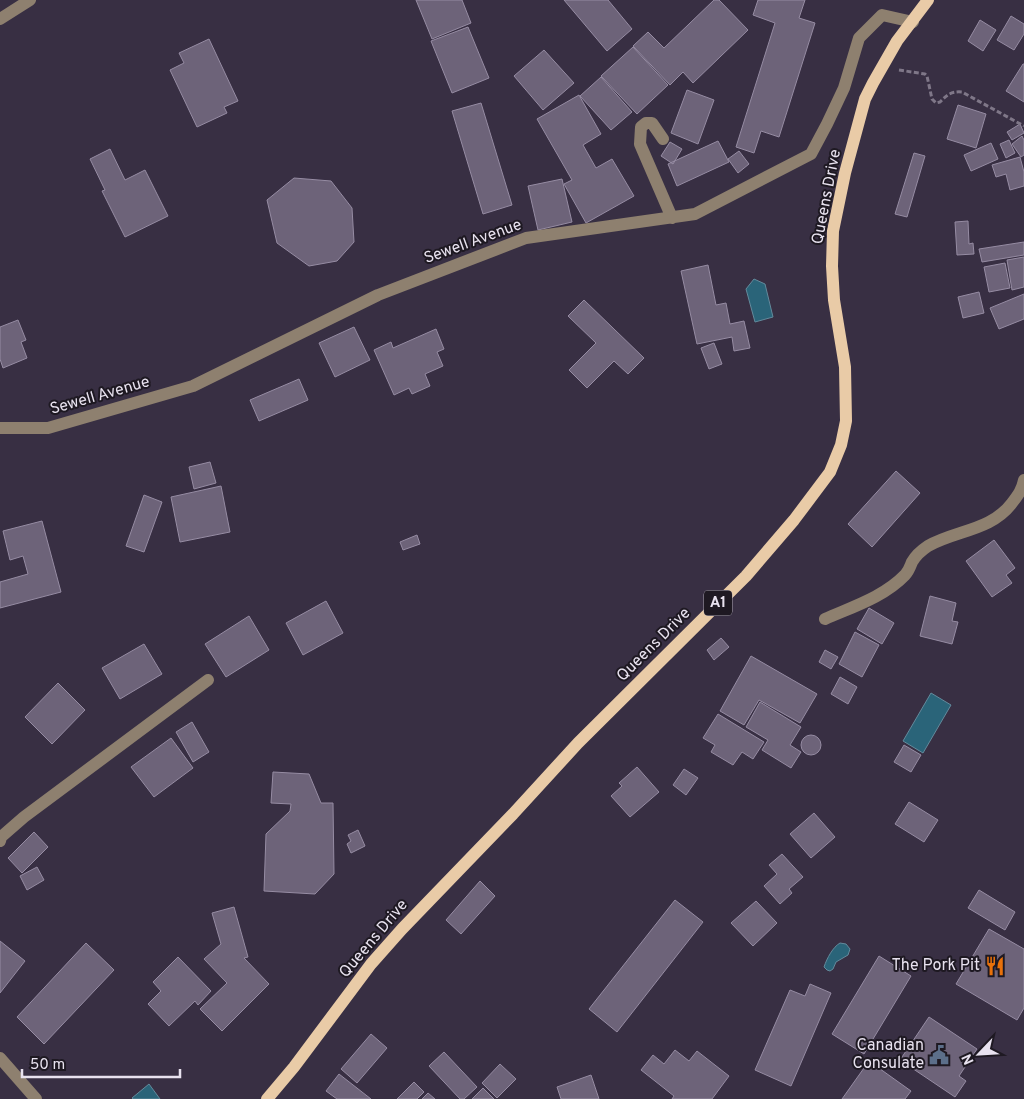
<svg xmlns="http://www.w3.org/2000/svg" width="1024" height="1099" font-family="Overpass,sans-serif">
  <rect width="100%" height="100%" fill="#382f43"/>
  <path fill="#2a6479" stroke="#638a9c" d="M754,279L765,284L773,317L755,322L746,289Z
    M931,693L951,705L923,753L903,741Z
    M840,943L846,944L850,949L848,955L836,962L833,969L830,971L827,970L824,967C827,958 833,947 840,943Z
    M149,1084L160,1099H133L132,1098Z"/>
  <path fill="#6d6379" stroke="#968ca3" d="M416,0H462L471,23L432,39Z
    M564,0H608L632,29L607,51Z
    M714,0H719L748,30L693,83L683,72L670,85L633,46L648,32L664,48Z
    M758,0H805L799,18L815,23L779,137L761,131L754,153L736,147L775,23L753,15Z
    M1011,16L1024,24V34L1014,50L997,40Z
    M980,20L996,30L983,51L968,41Z
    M468,27L489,78L452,93L431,41Z
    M209,39L238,101L224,107L227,113L197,127L170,70L184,63L179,53Z
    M633,47L668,85L637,114L601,76Z
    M544,50L574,83L543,110L514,76Z
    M1023,64H1024V102L1006,91Z
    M601,77L632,112L611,130L580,96Z
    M687,90L714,100L698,144L671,133Z
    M579,95L601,134L583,145L596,168L612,159L634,196L586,223L564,184L572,180L537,119Z
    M481,103L512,205L483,214L452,111Z
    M958,105L986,114L976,148L947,139Z
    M1020,124L1024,133L1012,140L1007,132Z
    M1022,136L1024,140V155L1021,157L1012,144Z
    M1009,140L1015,153L1006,158L1000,144Z
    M718,141L729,162L677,186L668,164Z
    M670,142L682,149L673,164L661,156Z
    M991,143L998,159L971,171L964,155Z
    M110,149L125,180L145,170L168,216L125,237L102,191L105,190L90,159Z
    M739,151L749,164L738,173L728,159Z
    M914,153L925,156L907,217L895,214Z
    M1020,157L1024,172V186L1010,190L1006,174L996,177L992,165Z
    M294,178L331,181L352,208L354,242L337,261L309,266L277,243L267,200Z
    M562,179L572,222L538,230L528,186Z
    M968,221L969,244L973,243L974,254L957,255L955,222Z
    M1024,242V255L982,262L979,249Z
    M1024,257V287L1012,290L1007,260Z
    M1005,263L1010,288L989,292L984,267Z
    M708,265L716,305L726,303L730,324L744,321L750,348L734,351L732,337L697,344L681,271Z
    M979,292L984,313L963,318L958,297Z
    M1024,294V319L999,329L990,308Z
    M584,300L644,358L628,374L614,361L587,388L569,370L596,343L568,316Z
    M18,320L26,340L21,342L27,358L3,368L0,359V327Z
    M354,327L370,360L335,377L319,343Z
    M436,329L444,349L437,352L443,366L425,374L430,386L412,394L409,388L394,395L374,350L391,342L393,348Z
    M714,343L722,364L709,369L701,348Z
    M299,379L308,400L259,421L250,400Z
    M210,462L216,483L194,489L189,467Z
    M896,471L920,493L872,547L848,524Z
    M221,486L230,532L180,542L171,497Z
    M144,495L162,502L144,552L126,546Z
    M42,521L61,592L0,608V582L28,574L23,556L10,560L3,531Z
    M417,535L420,544L403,550L400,542Z
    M994,540L1015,568L1006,575L1012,583L992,597L966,561Z
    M930,596L956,603L952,621L958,622L952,644L920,636Z
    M326,601L343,633L303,655L286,623Z
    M869,608L894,623L882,644L857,629Z
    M249,616L269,650L226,677L205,644Z
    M855,632L879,645L862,677L839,664Z
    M721,638L729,647L714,660L707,650Z
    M144,644L162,674L120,699L102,668Z
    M825,650L838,657L831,669L819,662Z
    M751,656L817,694L800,723L759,700L744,725L720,711Z
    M840,677L857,687L848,704L831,694Z
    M58,683L85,710L52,744L25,717Z
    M760,702L801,727L790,745L801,752L791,768L762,750L768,740L746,727Z
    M718,714L764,742L753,759L742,752L733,765L711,752L715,745L703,738Z
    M192,722L209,752L193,762L176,732Z
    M801 745a10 10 0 1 1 20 0a10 10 0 1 1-20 0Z
    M171,738L193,768L154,797L131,767Z
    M904,745L921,755L911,772L894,762Z
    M637,767L659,792L630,817L611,796L622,786L619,783Z
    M684,769L698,778L686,795L673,785Z
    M273,772L309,774L321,803H333L334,874L315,894L264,891L266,834L290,811L291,804L271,803Z
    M909,802L938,820L924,842L895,824Z
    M814,813L835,837L811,858L790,834Z
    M358,830L365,846L351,853L347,844L351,841L348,835Z
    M34,832L48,847L22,873L8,858Z
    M782,854L803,877L789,889L792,893L780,904L764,886L777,874L769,865Z
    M37,867L44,880L27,890L20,876Z
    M480,881L495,896L461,934L446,920Z
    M979,890L1015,912L1005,930L968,908Z
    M675,900L703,922L617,1032L589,1009Z
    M756,901L777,923L753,946L731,923Z
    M234,907L248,957L244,958L269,984L222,1031L200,1009L227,983L204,959L221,944L212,913Z
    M989,929L1024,949V1008L1017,1020L956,984Z
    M0,941L25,961L0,993Z
    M86,943L114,970L44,1044L17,1017Z
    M879,956L911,976L864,1054L832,1034Z
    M178,957L211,991L198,1005L195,1001L169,1026L148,1004L161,991L153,982Z
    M810,984L831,993L791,1086L755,1070L790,990L805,996Z
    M929,1017L977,1049L959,1076L966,1081L955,1097L900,1060Z
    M371,1034L387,1048L357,1083L341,1069Z
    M675,1050L689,1061L697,1051L729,1076L712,1099H672L674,1096L641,1070L653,1055L664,1064Z
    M444,1052L477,1087L464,1099H460L429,1066Z
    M869,1061L911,1091L905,1099H842Z
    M500,1064L516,1079L497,1098L482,1083Z
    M339,1074L371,1099H337L326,1091Z
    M591,1075L599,1099H561L557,1087Z
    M414,1082L424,1092L417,1099H397Z
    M483,1088L494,1099H472Z
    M428,1093L435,1099H422Z"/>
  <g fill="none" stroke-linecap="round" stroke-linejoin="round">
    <path stroke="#7f7788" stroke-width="3" stroke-dasharray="5 2.5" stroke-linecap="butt" d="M899,70L925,74L927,76L932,99L936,103L940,102C947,95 951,91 962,92L1024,126"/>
    <path stroke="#8e806f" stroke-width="12" d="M0,19L30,0
      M663,139L652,123H646L641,127L640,144L672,218
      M0,428H48L193,386L378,295L526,238L695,214L811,154L827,124L844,88L859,38L882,15L913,22
      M825,619C852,607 884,597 905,575C909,571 910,567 912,562C916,555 922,550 928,546C956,530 991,531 1012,503C1018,495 1022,490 1024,480
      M0,841L1,837L24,817L208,680
      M0,1058L36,1099"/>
    <path stroke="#e9cba7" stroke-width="12" d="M267,1099L294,1067L371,964L402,929L513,814L578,743L746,576L794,520L830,472L841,445L846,421L845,367L834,300L832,266L833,231L845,173L865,99L873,83L897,41L928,0"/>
  </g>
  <defs>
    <symbol id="restaurant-bare" viewBox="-9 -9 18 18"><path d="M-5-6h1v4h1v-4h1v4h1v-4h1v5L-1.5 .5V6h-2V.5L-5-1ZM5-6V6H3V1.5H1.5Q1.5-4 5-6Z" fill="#e8710a" stroke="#1e1922" stroke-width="2.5" paint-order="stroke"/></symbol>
    <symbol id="civic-bare" viewBox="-9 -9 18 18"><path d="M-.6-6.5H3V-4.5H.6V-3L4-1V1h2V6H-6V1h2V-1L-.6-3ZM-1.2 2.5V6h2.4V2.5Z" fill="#5c6f8a" stroke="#1e1922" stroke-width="2.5" paint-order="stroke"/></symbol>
  </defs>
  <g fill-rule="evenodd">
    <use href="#restaurant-bare" x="981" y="952" width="28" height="28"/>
    <use href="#civic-bare" x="925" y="1041" width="28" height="28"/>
  </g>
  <g text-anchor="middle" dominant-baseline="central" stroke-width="4" stroke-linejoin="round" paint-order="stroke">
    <rect fill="#1e1922" stroke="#aba6b2" stroke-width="1" x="704" y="590.5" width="28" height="25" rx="4"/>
    <g font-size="15" font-weight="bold" fill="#e8e2ef">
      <text x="718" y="603">A1</text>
    </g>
    <g font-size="16" fill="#e8e2ef" stroke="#1e1922">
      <text transform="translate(827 197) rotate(-79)">Queens Drive</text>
      <text transform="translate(473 242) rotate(-20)">Sewell Avenue</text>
      <text transform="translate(100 396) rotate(-16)">Sewell Avenue</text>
      <text transform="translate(654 645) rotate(-45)">Queens Drive</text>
      <text transform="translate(374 939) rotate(-50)">Queens Drive</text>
    </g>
    <g font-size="16" fill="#e8e2ef" stroke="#1e1922" text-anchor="end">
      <text x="980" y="966">The Pork Pit</text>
      <text x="924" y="1046">Canadian<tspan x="924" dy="18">Consulate</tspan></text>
    </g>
  </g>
  <g transform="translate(979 1054) rotate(245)" stroke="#1e1922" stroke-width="4" paint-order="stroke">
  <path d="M0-4L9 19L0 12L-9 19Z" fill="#e8e2ef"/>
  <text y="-8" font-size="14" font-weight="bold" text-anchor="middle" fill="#e8e2ef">N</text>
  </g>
  <path d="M22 1069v8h158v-8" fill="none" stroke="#e8e2ef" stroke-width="2.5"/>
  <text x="30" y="1069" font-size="15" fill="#e8e2ef" stroke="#1e1922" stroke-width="4" paint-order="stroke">50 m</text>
</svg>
